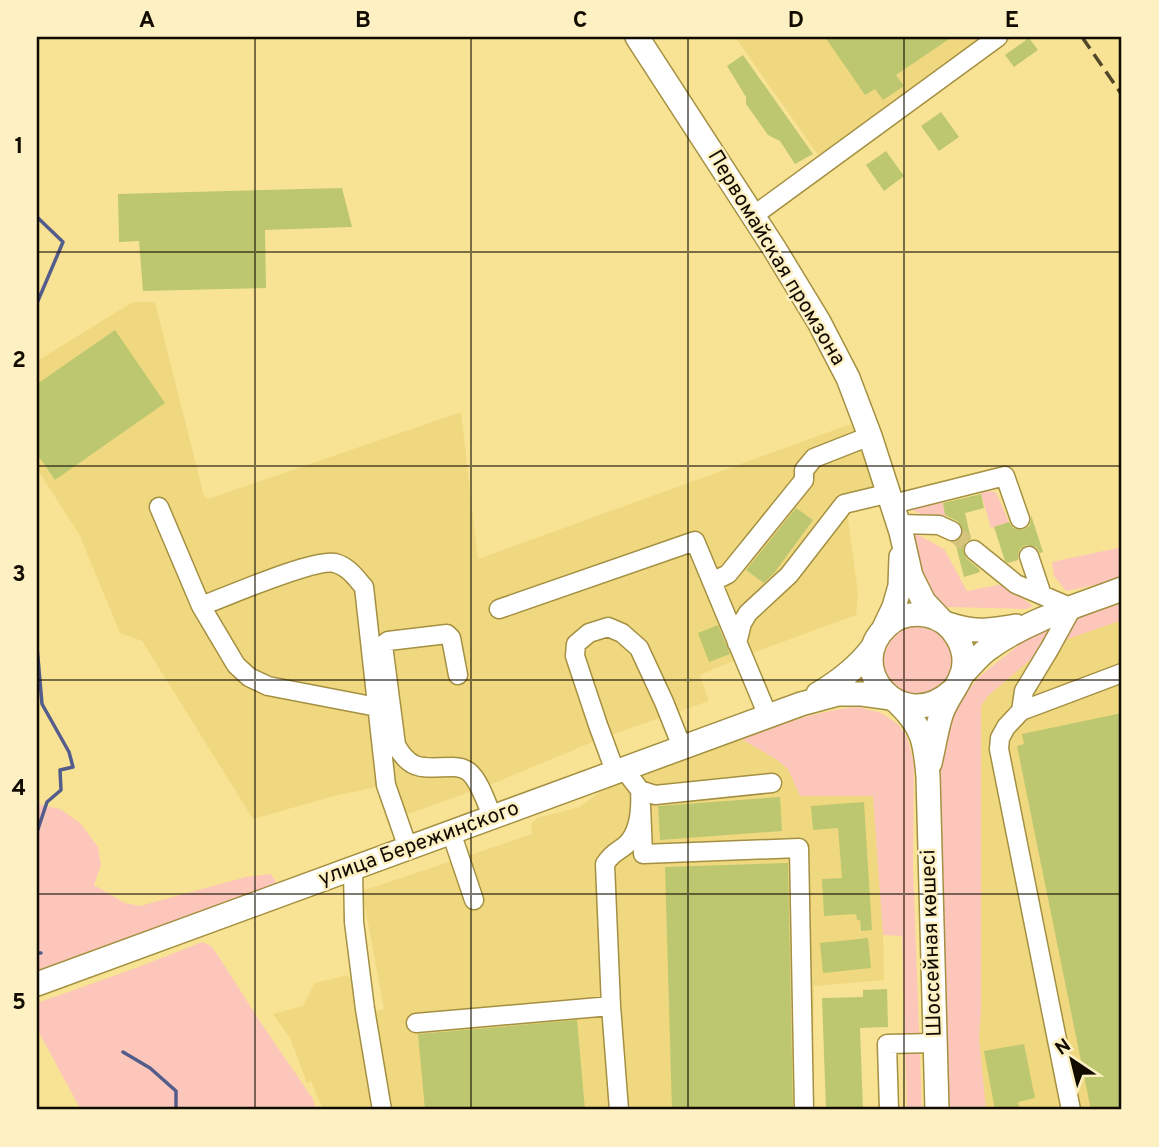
<svg xmlns="http://www.w3.org/2000/svg" width="1159" height="1147" font-family="Overpass,sans-serif">
  <rect width="100%" height="100%" fill="#f8e394"/>
  <path fill="#f0d881" d="M735,37H1014L828,169Z
    M133,302H155L204,496L208,499L461,412L478,559L848,425H855L881,507L847,511L858,593L856,615L747,655L700,675L709,701L602,738L492,784L408,814L404,810L397,784L386,785L334,796L253,819L142,641L120,633L79,534L37,469V361Z
    M1122,620V1110H986L979,1038L981,1013V706L988,696L1045,646Z
    M740,738L777,760L788,769L800,796H873L883,935L884,980L814,986L813,1110H323L311,1081L307,1083L290,1038L273,1014L303,1006L315,983L348,975L368,1013L384,1009L362,891L532,834L531,824L537,818L579,807L589,800L606,786Z"/>
  <path fill="#fcc7ba" d="M980,490L996,492L1009,522L991,528Z
    M942,500L946,518L926,516L907,508Z
    M915,533L944,549L967,591L1003,584L1033,606L1026,609L946,607L928,597L910,539Z
    M1122,547V577L1110,582L1066,591L1054,576L1052,562Z
    M1122,603V620L1045,647L988,696L981,706V1013L979,1038L986,1110H947L945,962L939,771L948,729L962,697L979,677L1026,639L1040,631Z
    M917,624C972,636 955,701 912,695C903,694 899,693 893,686C886,680 883,677 882,668C882,663 880,657 880,652C882,641 897,629 907,626C910,625 914,625 917,624Z
    M859,707L881,713L898,724L907,737L914,763L913,869L922,1110H907L902,936L883,935L873,796H800L788,769L777,760L740,738C779,725 818,710 859,707Z
    M37,804L60,809L80,823L98,847L101,865L94,885L125,903L140,906L246,877L271,874L277,884L37,972Z
    M202,942L211,946L219,957L259,1020L313,1099L316,1110H81L37,1029V1003L136,968Z"/>
  <g fill="none" stroke-linecap="round" stroke-linejoin="round">
    <path stroke="#545c8c" stroke-width="3.5" d="M37,217L63,242L37,303
      M37,647L42,704L69,752L73,767L60,770L61,790L47,802L37,832
      M37,953H41
      M123,1052L150,1068L176,1091V1110"/>
  </g>
  <path fill="#bcc76f" d="M825,37H952L896,75L904,86L883,100L875,89L865,95Z
    M1029,38L1038,50L1014,67L1005,55Z
    M743,55L813,154L795,164L780,141L768,135L746,104V97L727,66Z
    M941,112L959,137L939,151L921,126Z
    M886,151L904,176L884,191L866,165Z
    M342,188L352,227L265,230L266,288L143,291L139,241L119,242L118,194Z
    M115,330L165,403L55,480L37,454V384Z
    M981,494L984,508L965,513L971,539L966,542L963,549L966,558L979,569L980,572L964,577L955,542L962,536L963,529L957,521L945,515L943,503Z
    M796,508L813,520L775,572L764,583L746,570Z
    M1031,515L1043,552L1040,553L1036,547L1026,545L1020,549L1018,554V560L1008,563L1005,561L994,527L1009,522L1013,528L1023,530L1029,526L1031,520Z
    M718,625L730,654L709,662L698,633Z
    M1122,713V1110H1091L1017,746L1024,744L1022,734Z
    M780,797L782,831L660,840L658,806Z
    M864,802L872,930L861,931L860,920H857L856,914L824,916L822,879L842,878L838,828L813,830L811,806Z
    M788,863L793,1110H672L665,867Z
    M868,938L871,968L823,973L820,943Z
    M887,989L888,1027L860,1028L863,1110H826L822,998L863,997V990Z
    M577,1020L585,1110H425L418,1034Z
    M1024,1044L1035,1098L1018,1102L1020,1110H995L984,1051Z"/>
  <g fill="none" stroke-linecap="round" stroke-linejoin="round">
    <path stroke="#d6c37e" stroke-width="18" stroke-dasharray="18 9" stroke-linecap="butt" d="M952,531L974,550"/>
    <defs>
      <path id="minor" d="M753,216L998,37
        M893,504L1005,476L1020,519
        M159,507L201,606C226,597 314,558 335,563C349,567 355,577 364,587L386,785L408,848
        M899,524L939,525L952,531
        M974,550L1016,584L1072,608L1050,648L1024,691L1021,711L1006,727L1000,738L999,749L1071,1110
        M1029,556L1042,595
        M712,582L728,574L804,480V470L814,458L870,436
        M201,606L236,665L249,677L268,686L377,707
        M499,609L695,541L768,716
        M737,643L742,623L748,613L789,575L844,504L890,493
        M458,675L451,638L447,634L388,641L383,645L396,745C411,773 425,767 453,767C459,767 464,768 469,772C479,780 487,804 492,816
        M1021,711L1122,673
        M623,768L640,790L655,795L772,783
        M615,771L598,725L575,656L576,644L589,633L608,627L622,633L639,648L664,702L682,747
        M641,805L643,854L799,848L804,1110
        M451,832L474,900
        M353,869L354,922L365,1009L382,1110
        M416,1023L611,1006
        M619,1110L611,1006L605,864C613,852 616,853 626,845C640,832 641,807 640,790
        M889,1110L887,1044L935,1043"/>
      <path id="major" d="M637,37L774,248L819,322L848,378L870,436L901,532L911,576L924,602L942,621
        M945,623C974,633 986,631 1016,626
        M884,628L894,607L900,586L901,557
        M961,676C970,667 978,656 988,649C1028,620 1077,606 1122,589
        M818,694C840,681 858,667 873,647
        M897,702C923,727 925,741 928,776L937,1110
        M930,763C934,747 936,731 941,715C945,702 955,690 961,677C971,651 954,620 926,615C912,613 897,616 887,626C842,667 901,737 952,691
        M37,984L801,704L838,694H862L891,698"/>
    </defs>
    <use href="#minor" stroke="#a49042" stroke-width="21"/>
    <use href="#major" stroke="#a49042" stroke-width="26"/>
    <use href="#minor" stroke="#fff" stroke-width="18"/>
    <use href="#major" stroke="#fff" stroke-width="23"/>
    <path stroke="#524729" stroke-width="3.5" stroke-dasharray="14 7" stroke-linecap="butt" d="M1082,37L1122,95"/>
  </g>
  <path fill="none" stroke="#120b00" stroke-width="2" stroke-opacity="0.55" d="M255,37V1110M471,37V1110M688,37V1110M904,37V1110M37,252H1122M37,466H1122M37,680H1122M37,894H1122"/>
  <g text-anchor="middle" dominant-baseline="central" stroke-width="5" stroke-linejoin="round" paint-order="stroke">
    <g font-size="21" fill="#120b00" stroke="#fdf1c3">
      <text transform="translate(776 258) rotate(59)">Первомайская промзона</text>
      <text transform="translate(419 844) rotate(-20)">улица Бережинского</text>
      <text transform="translate(932 943) rotate(-92)">Шоссейная көшесі</text>
    </g>
  </g>
  <rect width="1159" height="1147" fill="none" stroke="#fdf1c3" stroke-width="77"/>
  <g transform="translate(1072 1060) rotate(325)" stroke="#fdf1c3" stroke-width="5" paint-order="stroke">
  <path d="M0-5L12 26L0 18L-12 26Z" fill="#120b00"/>
  <text y="-10" font-size="19" font-weight="bold" text-anchor="middle" fill="#120b00">N</text>
  </g>
  <rect x="38" y="38" width="1082" height="1070" fill="none" stroke="#120b00" stroke-width="2.5"/>
  <g font-size="23" text-anchor="middle" font-weight="bold" fill="#120b00">
    <text x="147" y="27">A</text>
    <text x="363" y="27">B</text>
    <text x="580" y="27">C</text>
    <text x="796" y="27">D</text>
    <text x="1012" y="27">E</text>
    <text x="19" y="153">1</text>
    <text x="19" y="367">2</text>
    <text x="19" y="581">3</text>
    <text x="19" y="795">4</text>
    <text x="19" y="1009">5</text>
  </g>
</svg>
